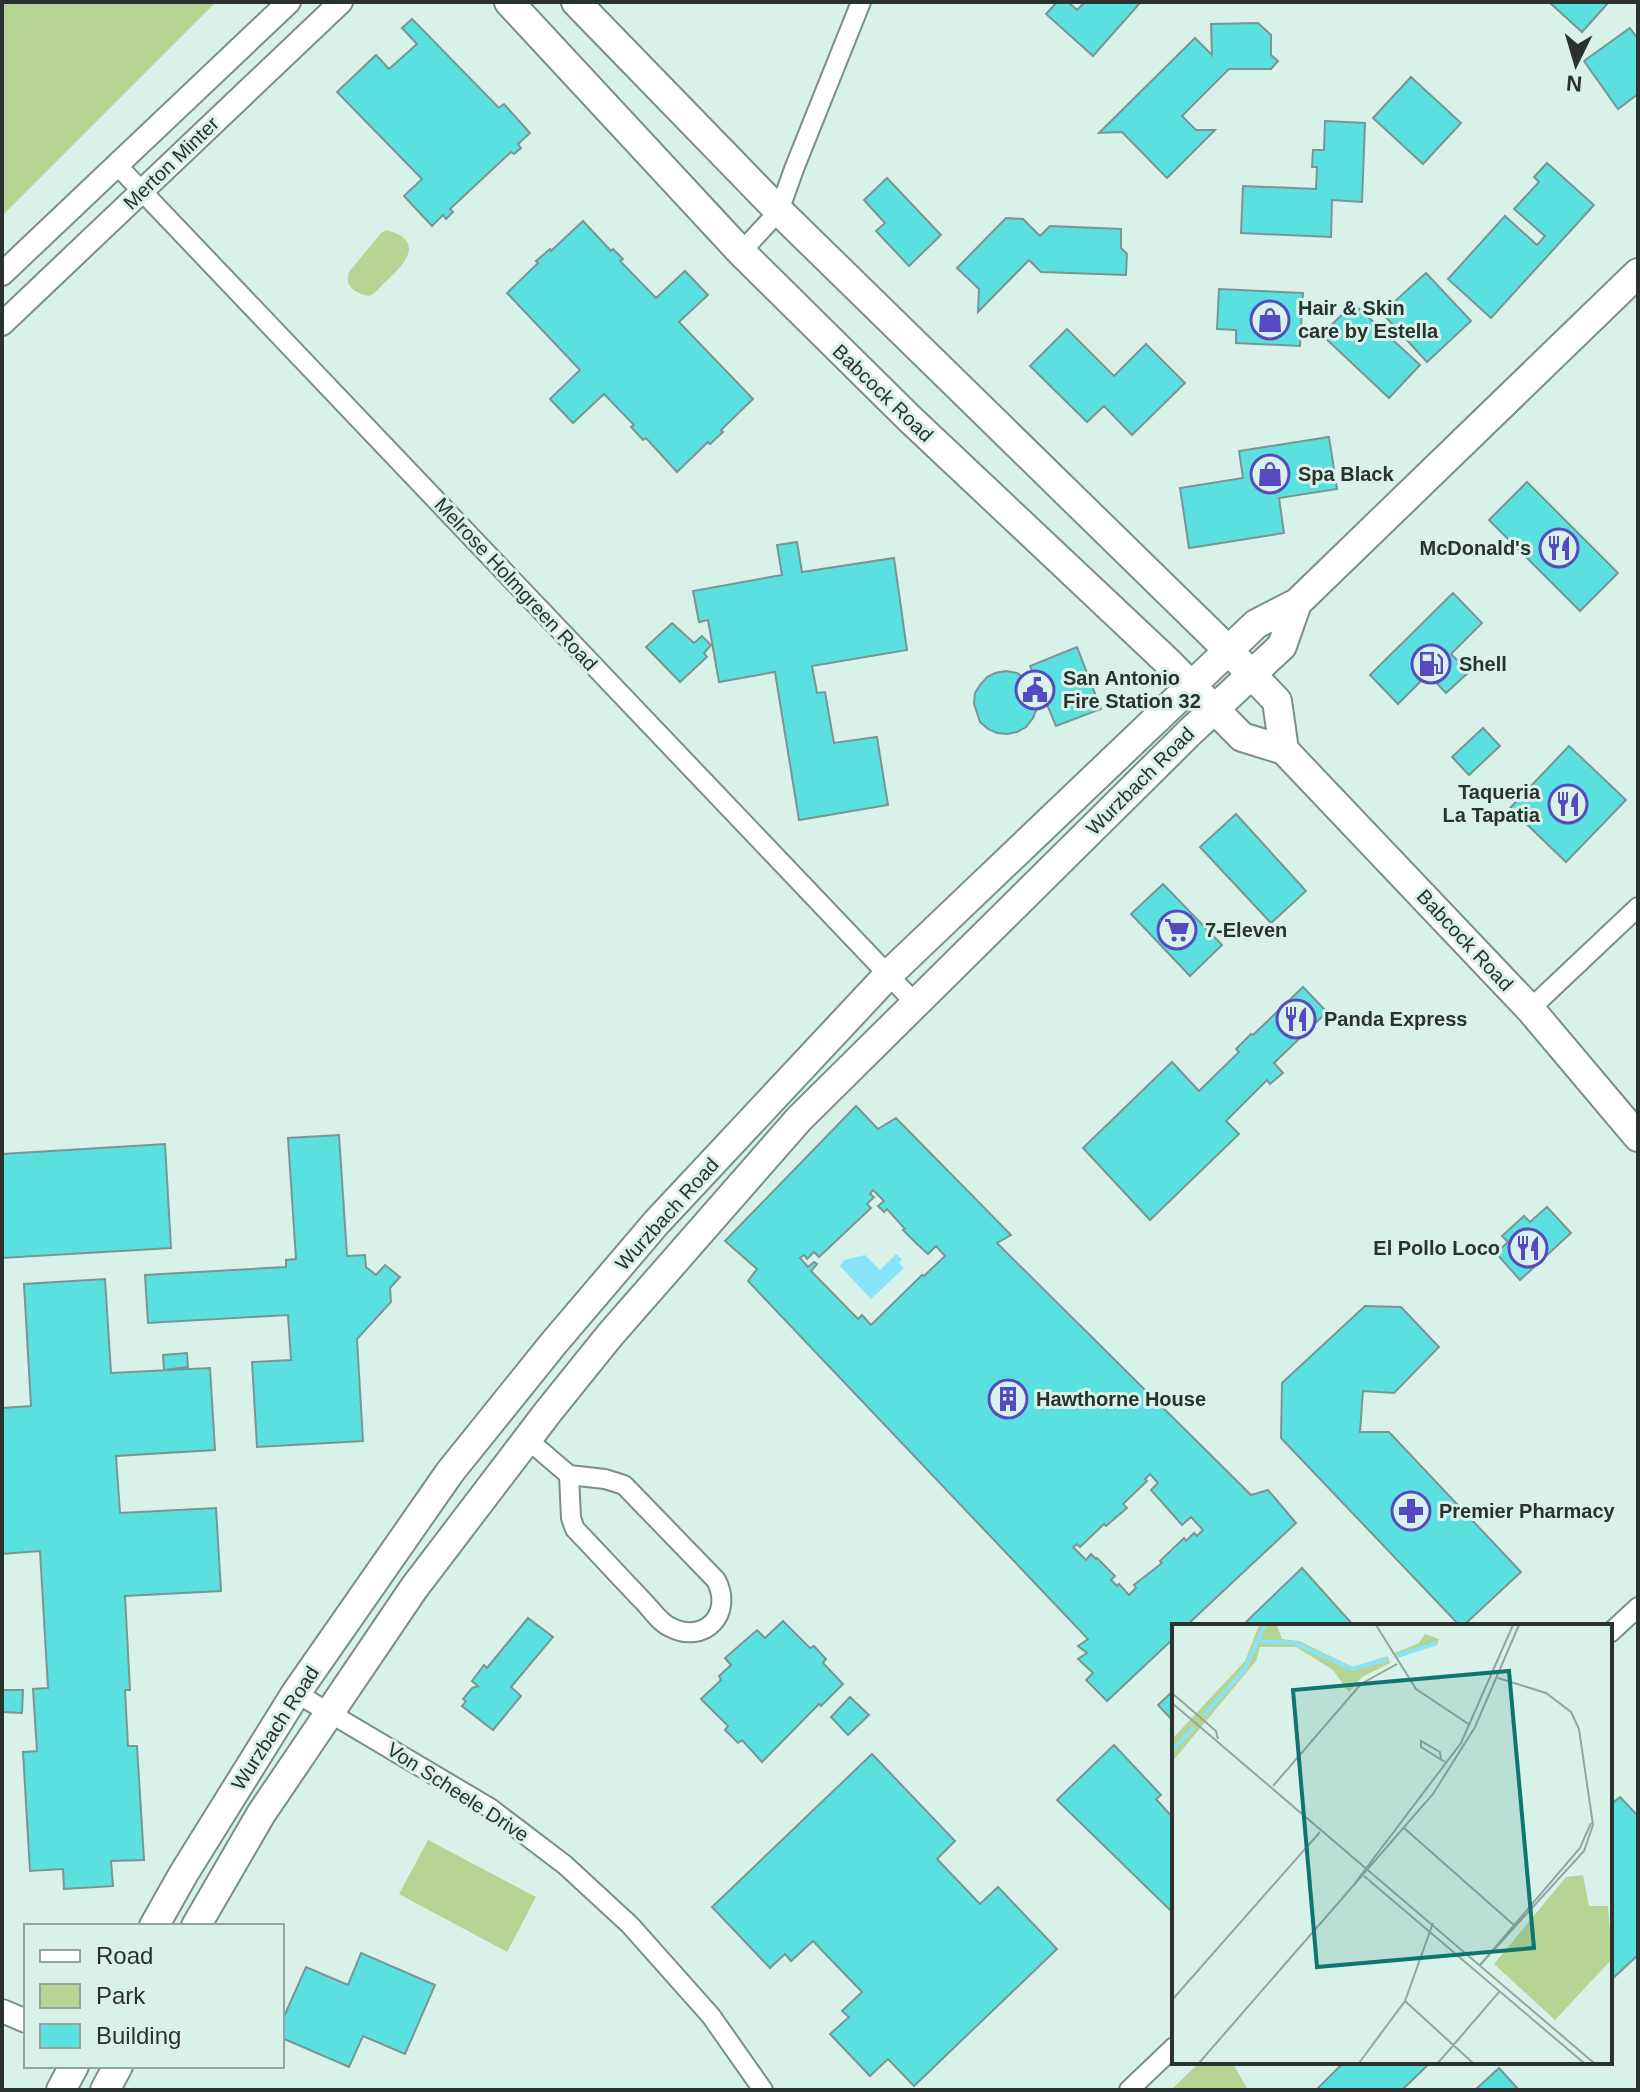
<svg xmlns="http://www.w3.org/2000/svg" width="1640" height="2092" font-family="Arial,sans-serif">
  <rect width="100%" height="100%" fill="#d9f2e9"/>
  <path fill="#b6d494" d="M2,2H216L2,216Z
    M386,230C429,241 402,267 383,284C378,289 376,293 369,296C356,293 344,288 349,272L381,233Z
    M428,1840L536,1897L507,1952L399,1894Z
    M1200,2062H1232L1248,2090H1171Z"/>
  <path fill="#88e4fb" d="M896,1254L902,1259L899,1263L904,1268L871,1299L840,1266L844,1260L865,1255L880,1270Z"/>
  <path fill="#59e0df" stroke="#7b9594" stroke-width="2" fill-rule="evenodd" d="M1057,2H1068L1077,10L1085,2L1140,3L1093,56L1046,14Z
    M1549,2H1609L1582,32Z
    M412,19L499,108L504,104L530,133L518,144L521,148L514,154L511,152L450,209L453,212L446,219L443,215L432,226L404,196L422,179L337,92L376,55L389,69L417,44L402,28Z
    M1258,23L1271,35V55L1278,61L1271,69H1229L1182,116L1196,130H1215L1167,178L1122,132L1099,133L1195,38L1212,55L1211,24Z
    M1630,28L1638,39V94L1618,109L1584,61Z
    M1411,77L1461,123L1423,164L1373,118Z
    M1325,121L1365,123L1362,202L1332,200L1331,237L1241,233L1243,186L1316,189L1317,167H1312L1313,150H1324Z
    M1547,163L1594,205L1491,318L1448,279L1505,216L1537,245L1545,236L1514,209L1539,182L1534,177Z
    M887,178L941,235L909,266L876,231L885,223L864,200Z
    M1006,218L1023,219L1040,236L1050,226L1121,229V248L1127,254L1126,275L1041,272L1029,260L978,312L979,289L957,268Z
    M583,221L611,251L613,249L623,259L620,261L656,298L685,271L708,295L679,322L753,399L721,430L723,432L710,444L708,442L677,472L646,438L643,440L631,427L634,425L604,394L573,423L550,399L580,370L507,293L538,263L536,261L550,249L551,251Z
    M1426,273L1471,321L1427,362L1382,313Z
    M1219,289L1303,293L1300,346L1236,343V330L1217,329Z
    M1353,303L1420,365L1389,398L1322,335Z
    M1067,329L1114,376L1146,344L1185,383L1132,435L1104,406L1087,422L1030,366Z
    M1329,437L1337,489L1279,498L1284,533L1189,548L1180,488L1243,478L1239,451Z
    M1527,482L1618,573L1580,611L1489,520Z
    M797,542L802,572L894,558L907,650L812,666L817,693L825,692L834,743L877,737L888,805L799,820L775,672L719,682L708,620L699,622L693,591L782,575L777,545Z
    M1453,593L1482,623L1451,654L1469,672L1446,693L1428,674L1398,704L1370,675Z
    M672,623L694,643L702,636L711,645L704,653L707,657L680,682L646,647Z
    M1077,647L1101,709L1056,726L1043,695L1037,697V708L1033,718L1026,727L1017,732L1007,734L997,733L988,729L980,722L974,704L975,693L980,685L987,677L995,673L1006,671L1017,673L1026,679L1032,686L1038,684L1030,666Z
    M1483,728L1500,746L1469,775L1452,757Z
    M1569,746L1626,800L1566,862L1510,808Z
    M1236,814L1306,891L1271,923L1200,847Z
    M1163,884L1222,945L1190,976L1131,914Z
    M1303,987L1327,1012L1274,1063L1283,1073L1270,1084L1267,1080L1226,1121L1239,1134L1150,1220L1083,1148L1172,1062L1199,1091L1239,1052L1236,1049L1251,1034L1253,1035Z
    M856,1106L878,1129L896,1118L1011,1235L997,1243L1251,1495L1268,1490L1296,1523L1186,1626H1174V1638L1107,1701L1086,1680L1093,1673L1078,1659L1087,1653L1078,1646L1088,1639L748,1281L757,1269L725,1241ZM873,1190L884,1201L878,1206L884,1212L887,1209L905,1229L903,1230L916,1243L928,1254L936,1246L945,1256L924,1276L922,1275L871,1325L862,1315L858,1319L811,1271L817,1264L814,1262L808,1267L800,1258L804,1255L807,1259L814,1252L819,1257L871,1208L867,1204L874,1197L870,1194ZM1150,1474L1158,1483L1151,1490L1182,1525L1191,1517L1203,1530L1197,1536L1194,1533L1186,1541L1184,1538L1160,1561L1162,1563L1134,1585L1136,1588L1129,1595L1119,1584L1117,1586L1111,1580L1115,1576L1097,1558L1096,1559L1091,1554L1086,1560L1073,1547L1077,1544L1080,1547L1104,1524L1106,1526L1127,1508L1123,1504L1147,1481L1145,1479Z
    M339,1135L347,1256L365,1255L366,1267L376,1275L385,1265L400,1277L390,1288L391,1302L357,1339L363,1441L257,1447L252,1362L291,1360L288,1315L148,1323L145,1275L286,1267V1260L296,1259L288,1138Z
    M165,1144L171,1248L2,1258V1154Z
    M1547,1207L1571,1233L1520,1280L1496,1253L1508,1242L1502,1236L1524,1216L1530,1222Z
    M105,1279L111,1373L210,1368L215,1450L116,1456L120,1513L216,1508L221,1591L125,1596L130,1690H125L128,1746H137L144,1860L111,1861L113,1886L64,1889L63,1869L30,1871L23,1752L37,1751L33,1689L48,1688L40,1551L2,1554V1408L31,1406L24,1284Z
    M1365,1306L1401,1307L1439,1347L1394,1393L1363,1391L1360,1432H1389L1521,1572L1463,1626H1460L1281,1438L1282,1383Z
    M187,1353L188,1367L164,1370L163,1355Z
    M1302,1568L1354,1626H1250L1246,1622Z
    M528,1618L553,1637L511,1687L521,1696L493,1730L462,1706L466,1701L463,1699L472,1688L478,1686L472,1681L484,1665L487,1668Z
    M783,1621L810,1648L814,1646L826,1659L823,1663L843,1684L821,1706L819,1704L762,1762L742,1740L738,1743L725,1730L728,1726L701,1699L721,1680L719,1676L731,1665L725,1658L757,1630L765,1638Z
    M2,1690H23L22,1713L2,1712Z
    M1174,1690V1722L1158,1705Z
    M850,1697L869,1715L848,1735L831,1717Z
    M1114,1745L1161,1795L1156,1799L1174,1819V1914L1057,1800Z
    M872,1754L955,1841L937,1859L980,1904L998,1887L1057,1949L914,2086L888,2059L870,2076L830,2034L849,2017L842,2011L862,1992L813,1941L791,1961L785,1954L770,1968L712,1907Z
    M1620,1797L1638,1816V1955L1612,1979L1610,1977V1805Z
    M361,1953L435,1985L405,2054L363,2036L349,2067L282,2038V2021L306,1967L348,1985Z
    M1344,2062H1431L1402,2090H1316Z
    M1499,2068L1519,2090H1475Z"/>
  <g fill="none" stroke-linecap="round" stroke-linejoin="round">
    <defs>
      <path id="minor" d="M116,164L916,1004
        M741,252L779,211L794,169L861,2
        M1530,1009L1638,907
        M527,1439L569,1475L605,1479L624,1485L716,1580C734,1614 704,1645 670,1627C660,1623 651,1609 643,1601C620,1577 598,1553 575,1529L571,1518L569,1475
        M1610,1633L1638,1607
        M296,1693L490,1808L565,1865L630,1925L711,2016L763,2090
        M1129,2090L1174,2047"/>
      <path id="tertiary" d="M2,274L289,2
        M2,324L341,2
        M2,2011L26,2021"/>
      <path id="primary" d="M509,2L741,252L910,419L1170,664L1242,737L1284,750L1530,1009L1638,1137
        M576,2L779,211L1228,650L1277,701L1284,750
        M154,1926L184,1873L296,1693L450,1472L553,1344L656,1223L888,975L1256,624L1297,603L1638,273
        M196,1926L261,1814L414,1588L548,1412L610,1335L799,1119L1191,731L1282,646L1297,603
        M61,2090L74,2066
        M105,2090L118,2066"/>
    </defs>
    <use href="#minor" stroke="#798f87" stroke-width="22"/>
    <use href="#tertiary" stroke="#798f87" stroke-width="26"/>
    <use href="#primary" stroke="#798f87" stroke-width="32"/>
    <use href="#minor" stroke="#fff" stroke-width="18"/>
    <use href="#tertiary" stroke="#fff" stroke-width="22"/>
    <use href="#primary" stroke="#fff" stroke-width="28"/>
  </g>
  <defs>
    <symbol id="shop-ring" viewBox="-11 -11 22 22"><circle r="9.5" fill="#d9f2e9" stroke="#564ac2" stroke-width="1.5"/><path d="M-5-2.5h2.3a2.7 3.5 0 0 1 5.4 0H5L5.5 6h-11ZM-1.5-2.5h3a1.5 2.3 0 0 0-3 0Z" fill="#564ac2"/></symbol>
    <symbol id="restaurant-ring" viewBox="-11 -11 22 22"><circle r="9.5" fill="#d9f2e9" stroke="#564ac2" stroke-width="1.5"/><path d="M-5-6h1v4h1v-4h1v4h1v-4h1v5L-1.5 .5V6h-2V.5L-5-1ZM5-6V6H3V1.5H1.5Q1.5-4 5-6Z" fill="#564ac2"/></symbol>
    <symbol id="fuel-ring" viewBox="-11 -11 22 22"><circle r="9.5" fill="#d9f2e9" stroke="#564ac2" stroke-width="1.5"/><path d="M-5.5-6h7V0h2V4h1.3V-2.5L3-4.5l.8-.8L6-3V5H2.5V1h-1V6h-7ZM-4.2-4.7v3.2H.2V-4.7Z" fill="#564ac2"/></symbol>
    <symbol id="civic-ring" viewBox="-11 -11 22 22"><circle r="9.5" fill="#d9f2e9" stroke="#564ac2" stroke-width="1.5"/><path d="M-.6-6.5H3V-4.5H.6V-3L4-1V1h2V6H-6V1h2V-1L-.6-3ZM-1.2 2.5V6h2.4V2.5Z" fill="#564ac2"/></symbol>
    <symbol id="supermarket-ring" viewBox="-11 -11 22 22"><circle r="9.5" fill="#d9f2e9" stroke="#564ac2" stroke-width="1.5"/><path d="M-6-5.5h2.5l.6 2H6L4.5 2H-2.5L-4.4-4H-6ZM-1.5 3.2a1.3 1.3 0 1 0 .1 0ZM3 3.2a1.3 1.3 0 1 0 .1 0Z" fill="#564ac2"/></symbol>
    <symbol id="building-ring" viewBox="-11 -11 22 22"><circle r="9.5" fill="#d9f2e9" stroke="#564ac2" stroke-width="1.5"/><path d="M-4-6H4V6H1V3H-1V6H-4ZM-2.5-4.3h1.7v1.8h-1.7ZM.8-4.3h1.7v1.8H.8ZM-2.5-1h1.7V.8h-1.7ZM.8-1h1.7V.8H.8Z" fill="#564ac2"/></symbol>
    <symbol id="pharmacy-ring" viewBox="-11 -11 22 22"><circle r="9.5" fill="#d9f2e9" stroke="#564ac2" stroke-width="1.5"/><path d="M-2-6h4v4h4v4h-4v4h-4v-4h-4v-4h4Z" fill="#564ac2"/></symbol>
  </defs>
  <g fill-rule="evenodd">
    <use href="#shop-ring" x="1248" y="298" width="44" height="44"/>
    <use href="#shop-ring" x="1248" y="452" width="44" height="44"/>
    <use href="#restaurant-ring" x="1537" y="526" width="44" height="44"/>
    <use href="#fuel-ring" x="1409" y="642" width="44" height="44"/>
    <use href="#civic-ring" x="1013" y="668" width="44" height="44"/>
    <use href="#restaurant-ring" x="1546" y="782" width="44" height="44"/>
    <use href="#supermarket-ring" x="1155" y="908" width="44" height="44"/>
    <use href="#restaurant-ring" x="1274" y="997" width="44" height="44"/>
    <use href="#restaurant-ring" x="1506" y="1226" width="44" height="44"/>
    <use href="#building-ring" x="986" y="1377" width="44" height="44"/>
    <use href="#pharmacy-ring" x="1389" y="1489" width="44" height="44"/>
  </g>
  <g text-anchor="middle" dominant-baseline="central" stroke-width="6" stroke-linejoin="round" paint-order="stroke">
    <g font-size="20" fill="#29322f" stroke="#d9f2e9">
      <text transform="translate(171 163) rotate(-44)">Merton Minter</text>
      <text transform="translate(883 393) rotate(44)">Babcock Road</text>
      <text transform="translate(516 584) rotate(47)">Melrose Holmgreen Road</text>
      <text transform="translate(1140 781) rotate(-45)">Wurzbach Road</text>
      <text transform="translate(1465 940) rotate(47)">Babcock Road</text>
      <text transform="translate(667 1214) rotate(-48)">Wurzbach Road</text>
      <text transform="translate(275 1728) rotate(-57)">Wurzbach Road</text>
      <text transform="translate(458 1792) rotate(33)">Von Scheele Drive</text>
    </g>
    <g font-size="20" font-weight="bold" fill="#29322f" stroke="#d9f2e9" text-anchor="start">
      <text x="1298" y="308">Hair &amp; Skin<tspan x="1298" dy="23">care by Estella</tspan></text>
      <text x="1298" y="474">Spa Black</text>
      <text x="1531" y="548" text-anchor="end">McDonald's</text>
      <text x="1459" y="664">Shell</text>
      <text x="1063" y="678">San Antonio<tspan x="1063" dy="23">Fire Station 32</tspan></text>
      <text x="1540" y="792" text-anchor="end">Taqueria<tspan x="1540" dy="23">La Tapatia</tspan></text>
      <text x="1205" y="930">7-Eleven</text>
      <text x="1324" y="1019">Panda Express</text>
      <text x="1500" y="1248" text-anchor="end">El Pollo Loco</text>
      <text x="1036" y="1399">Hawthorne House</text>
      <text x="1439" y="1511">Premier Pharmacy</text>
    </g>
  </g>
  <g transform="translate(1172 1624)">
    <rect width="440" height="440" fill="#d9f2e9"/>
    <path d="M87,1H105L110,15L127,17L181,43L215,32L218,39L190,53L177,68L161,46L124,23H88L84,37L0,138V115L73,37ZM253,10L267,15L265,21L225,33L223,29L247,19ZM411,251L417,282H436L440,335L383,396L322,340L394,253Z" fill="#b6d494"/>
    <path fill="none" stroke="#88e4fb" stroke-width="4" d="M86,17L123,19L180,45L217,35M225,32L265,19M32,91L73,45L93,1M0,127L22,103"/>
    <path fill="none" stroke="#93a59f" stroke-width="2" d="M204,1L244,65L298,101M0,69L44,107L46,115M0,79L422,439M269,135L268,128L249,117V123L273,138M101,162L189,60L225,40M232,204L343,302M192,252L412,439M183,259L289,119L341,1M309,340L412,227L421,201L407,105L399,88L374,69L326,54M308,341L408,224L419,199M0,376L148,208M233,377L301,439M27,439L261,170L303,103L347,1M187,439L233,377L261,299M266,439L327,368"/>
    <path fill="#0f766e" fill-opacity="0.15" stroke="#0f766e" stroke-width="4" d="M337,47L362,324L145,343L121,66Z"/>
    <rect width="440" height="440" fill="none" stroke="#29322f" stroke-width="4"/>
  </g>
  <rect width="1640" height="2092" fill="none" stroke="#29322f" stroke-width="8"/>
  <rect x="24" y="1924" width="260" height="144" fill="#d9f2e9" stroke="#93a59f" stroke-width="2"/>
  <rect x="40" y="1950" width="40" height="12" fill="#ffffff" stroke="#93a59f" stroke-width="2"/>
  <text x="96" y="1964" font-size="24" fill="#29322f">Road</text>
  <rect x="40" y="1984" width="40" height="24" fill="#b6d494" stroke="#93a59f" stroke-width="2"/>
  <text x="96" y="2004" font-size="24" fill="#29322f">Park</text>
  <rect x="40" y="2024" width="40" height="24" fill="#59e0df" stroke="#93a59f" stroke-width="2"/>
  <text x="96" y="2044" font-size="24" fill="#29322f">Building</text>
  <g transform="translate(1576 64) rotate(185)" stroke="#d9f2e9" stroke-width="6" paint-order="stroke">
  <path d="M0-6L14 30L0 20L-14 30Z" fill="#29322f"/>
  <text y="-12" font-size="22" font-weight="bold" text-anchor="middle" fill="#29322f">N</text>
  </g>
</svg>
